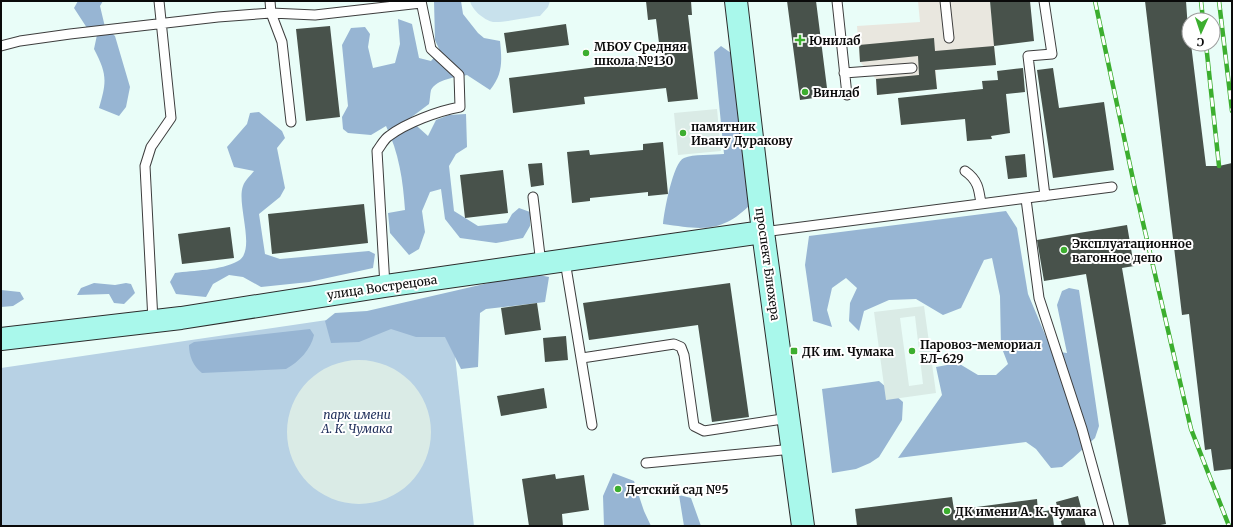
<svg xmlns="http://www.w3.org/2000/svg" width="1233" height="527" font-family="Merriweather,serif">
  <rect width="100%" height="100%" fill="#e9fdf8"/>
  <path fill="#e9e7df" d="M918,1H990L996,65L936,70L937,89L877,95L876,79L860,62L857,26L920,22Z"/>
  <path fill="#b7d1e4" d="M449,302L474,526H1V368Z"/>
  <path fill="#97b5d3" d="M78,1H103L100,6L105,27L115,36L130,87L126,107L119,116L99,108C107,81 107,74 94,49L97,35L87,28L74,8Z
    M434,1H461L463,14L478,33L484,38L500,41C502,61 503,74 490,90L467,75C456,77 437,79 431,90C430,94 430,100 429,104L409,119L428,136L436,120L449,115L466,114L467,147L456,154L449,166L454,211L478,226L507,223L512,214L519,208L530,212V226L523,238L496,243L460,238L445,219L441,189L430,192L422,211L425,232L419,249L409,255L390,233L388,213L405,210C403,180 399,153 386,126L371,135L348,133L343,129L342,117L348,106L342,45L351,28L365,27L370,34L368,47L373,68L395,63L400,44L398,19L412,24L419,58L431,61L440,51L435,40Z
    M721,46L731,53L749,206C720,234 700,229 663,224C664,212 673,162 684,158C693,154 713,155 724,154L714,52Z
    M259,112L282,131L285,138L277,148L285,188L280,197L259,214L265,254L280,259L369,251L375,254L373,268L309,282L261,287L243,277L229,275L213,284L206,297L176,294L170,282L175,273C194,270 220,271 238,261C257,251 236,204 243,186C245,180 251,175 254,171L234,167L227,147L247,124L250,113Z
    M1006,211L1017,228L1028,294L1052,351L1067,353L1057,305L1062,291L1069,288L1079,290L1099,426L1095,438L1073,458L1062,467L1051,468L1036,449L1026,442L898,458L942,395L936,367L958,363L978,375H996L1008,364L1001,346L1000,296L992,258L984,260L961,308L943,315L916,299L889,300L864,311L859,331L849,321L850,303L857,288L846,278L832,288L827,310L832,327L813,321L805,265L809,236Z
    M539,275L549,277L545,302L486,309L480,313L478,367L461,369L445,337H416L391,329L359,342L331,343L325,321L335,313L367,311L506,279Z
    M94,283L115,285L126,283L131,284L135,293L124,304L114,303L109,294L77,295L81,288Z
    M1,290L20,292L24,299L13,306L1,307Z
    M310,329L314,335C311,349 299,362 286,369L202,373C193,366 189,356 189,345L194,342Z
    M879,381L903,402L902,420L879,457L870,463L856,469L832,473L822,389Z
    M613,473L634,481L644,511L651,526H604L603,496Z
    M679,495L691,498L701,526H684Z"/>
  <path fill="#c8e1ec" d="M470,1H550L548,7L540,16C528,17 503,23 493,22C484,20 472,10 470,1Z"/>
  <path fill="#daebe6" fill-rule="evenodd" d="M717,109L721,151L678,155L674,113Z
    M924,306L936,393L886,400L874,312ZM915,316L923,384L909,386L900,318Z
    M287 432a72 72 0 1 1 144 0a72 72 0 1 1-144 0Z"/>
  <path fill="#48524b" d="M646,1H691L692,15H688L698,99L668,102L666,88L584,97L585,104L513,113L509,78L661,59L656,19L648,20Z
    M787,1H816L828,96L800,100Z
    M990,1H1030L1034,41L994,46Z
    M1145,1H1186L1189,44H1191L1206,166H1219L1232,163V469L1214,471L1211,449L1205,450L1189,314L1182,315Z
    M566,24L569,45L507,53L504,33Z
    M330,26L340,117L306,121L296,29Z
    M934,38L935,51L994,46L996,65L935,70L937,89L877,95L876,79L919,75L918,56L860,62L859,45Z
    M1023,68L1025,92L1006,94L1010,133L991,136L992,139L967,141L965,119L901,125L898,98L983,89L982,81L998,80L997,71Z
    M1053,68L1059,108L1104,102L1114,170L1053,178L1037,70Z
    M663,142L668,194L648,196V192L590,198V201L572,203L567,152L589,150L590,155L643,150V144Z
    M1025,154L1027,177L1008,179L1005,156Z
    M542,163L544,185L531,187L528,164Z
    M503,170L508,213L465,218L460,175Z
    M364,204L368,243L272,254L268,214Z
    M1127,225L1134,266L1122,268L1166,524L1155,526H1129L1086,274L1044,281L1037,240Z
    M230,227L234,258L182,264L178,234Z
    M730,283L749,417L712,422L698,325L589,340L583,303Z
    M537,303L541,330L505,335L501,308Z
    M566,336L568,360L545,362L543,338Z
    M544,388L547,408L501,416L497,396Z
    M555,474L556,479L584,475L589,510L562,514L563,526H529L522,479Z
    M1078,496L1086,526H1062L1056,502Z
    M952,497L954,510L1037,499L1038,512L1052,510L1054,526H857L855,509Z"/>
  <g fill="none" stroke-linecap="round" stroke-linejoin="round">
    <defs>
      <path id="lane" d="M270,1L271,13L282,42L291,122
        M837,1L847,95
        M945,1L949,38
        M1044,1L1052,54L1028,56L1045,196
        M1,46L20,41L70,34L218,17L271,13L315,15L421,3
        M844,73L912,68
        M965,171C978,180 979,189 981,204
        M533,197L541,264
        M1026,199L1039,298L1082,429L1109,526
        M763,232L1112,187
        M565,261L592,425
        M385,286L377,151C381,146 384,139 389,136C406,123 438,111 460,107L459,75L431,49L421,1
        M153,321L145,166L151,147L171,118L159,1
        M582,358L674,344L681,347L684,355L694,426L704,431L789,418
        M646,463L793,449"/>
      <path id="secondary" d="M736,1L763,232L803,526
        M1,339L181,318L385,286L763,232"/>
    </defs>
    <use href="#lane" stroke="#3d3d3d" stroke-width="11"/>
    <use href="#secondary" stroke="#2c2c2c" stroke-width="24"/>
    <use href="#lane" stroke="#fff" stroke-width="9"/>
    <use href="#secondary" stroke="#a9f8eb" stroke-width="22"/>
    <defs>
      <path id="rail" d="M1095,1L1134,184L1191,429L1229,526
        M1201,1L1203,20
        M1219,1L1232,111
        M1206,44L1219,166"/>
    </defs>
    <use href="#rail" stroke="#3cae2f" stroke-width="4.5"/>
    <use href="#rail" stroke="#fff" stroke-width="3" stroke-dasharray="9" stroke-linecap="butt"/>
  </g>
  <g fill="#3cae2f" stroke="#fff" stroke-width="1.5">
    <path d="M798 34h4v4h4v4h-4v4h-4v-4h-4v-4h4z"/>
    <circle cx="586" cy="53" r="4"/>
    <circle cx="805" cy="92" r="4"/>
    <circle cx="683" cy="133" r="4"/>
    <circle cx="1064" cy="250" r="4"/>
    <rect x="790" y="347" width="8" height="8" rx="2"/>
    <circle cx="912" cy="351" r="4"/>
    <circle cx="618" cy="489" r="4"/>
    <circle cx="947" cy="511" r="4"/>
  </g>
  <g text-anchor="middle" dominant-baseline="central" stroke-width="4" stroke-linejoin="round" paint-order="stroke">
    <g font-size="12" font-weight="bold" fill="#0a0a0a" stroke="#fff" text-anchor="start">
      <text x="809" y="40">Юнилаб</text>
      <text x="594" y="46">МБОУ Средняя<tspan x="594" dy="14">школа №130</tspan></text>
      <text x="813" y="92">Винлаб</text>
      <text x="691" y="126">памятник<tspan x="691" dy="14">Ивану Дуракову</tspan></text>
      <text x="1072" y="243">Эксплуатационное<tspan x="1072" dy="14">вагонное депо</tspan></text>
      <text x="920" y="344">Паровоз-мемориал<tspan x="920" dy="14">ЕЛ-629</tspan></text>
      <text x="802" y="351">ДК им. Чумака</text>
      <text x="626" y="489">Детский сад №5</text>
      <text x="955" y="511">ДК имени А. К. Чумака</text>
    </g>
    <g font-size="12" fill="#0a0a0a" stroke="#fff">
      <text transform="translate(768 264) rotate(82)">проспект Блюхера</text>
      <text transform="translate(382 287) rotate(-8)">улица Вострецова</text>
    </g>
    <g font-size="12" font-style="italic" fill="#21305c" stroke="#fff">
      <text x="357" y="414">парк имени<tspan x="357" dy="14">А. К. Чумака</tspan></text>
    </g>
  </g>
  <rect width="1233" height="527" fill="none" stroke="#0a0a0a" stroke-width="4"/>
  <g transform="translate(1201 32) rotate(183)"><circle r="19" fill="#ffffff" stroke="#9d9d9d"/>
  <path d="M0-3L7 15L0 10L-7 15Z" fill="#3cae2f"/>
  <text y="-6" font-size="11" font-weight="bold" text-anchor="middle" fill="#0a0a0a">С</text>
  </g>
</svg>
